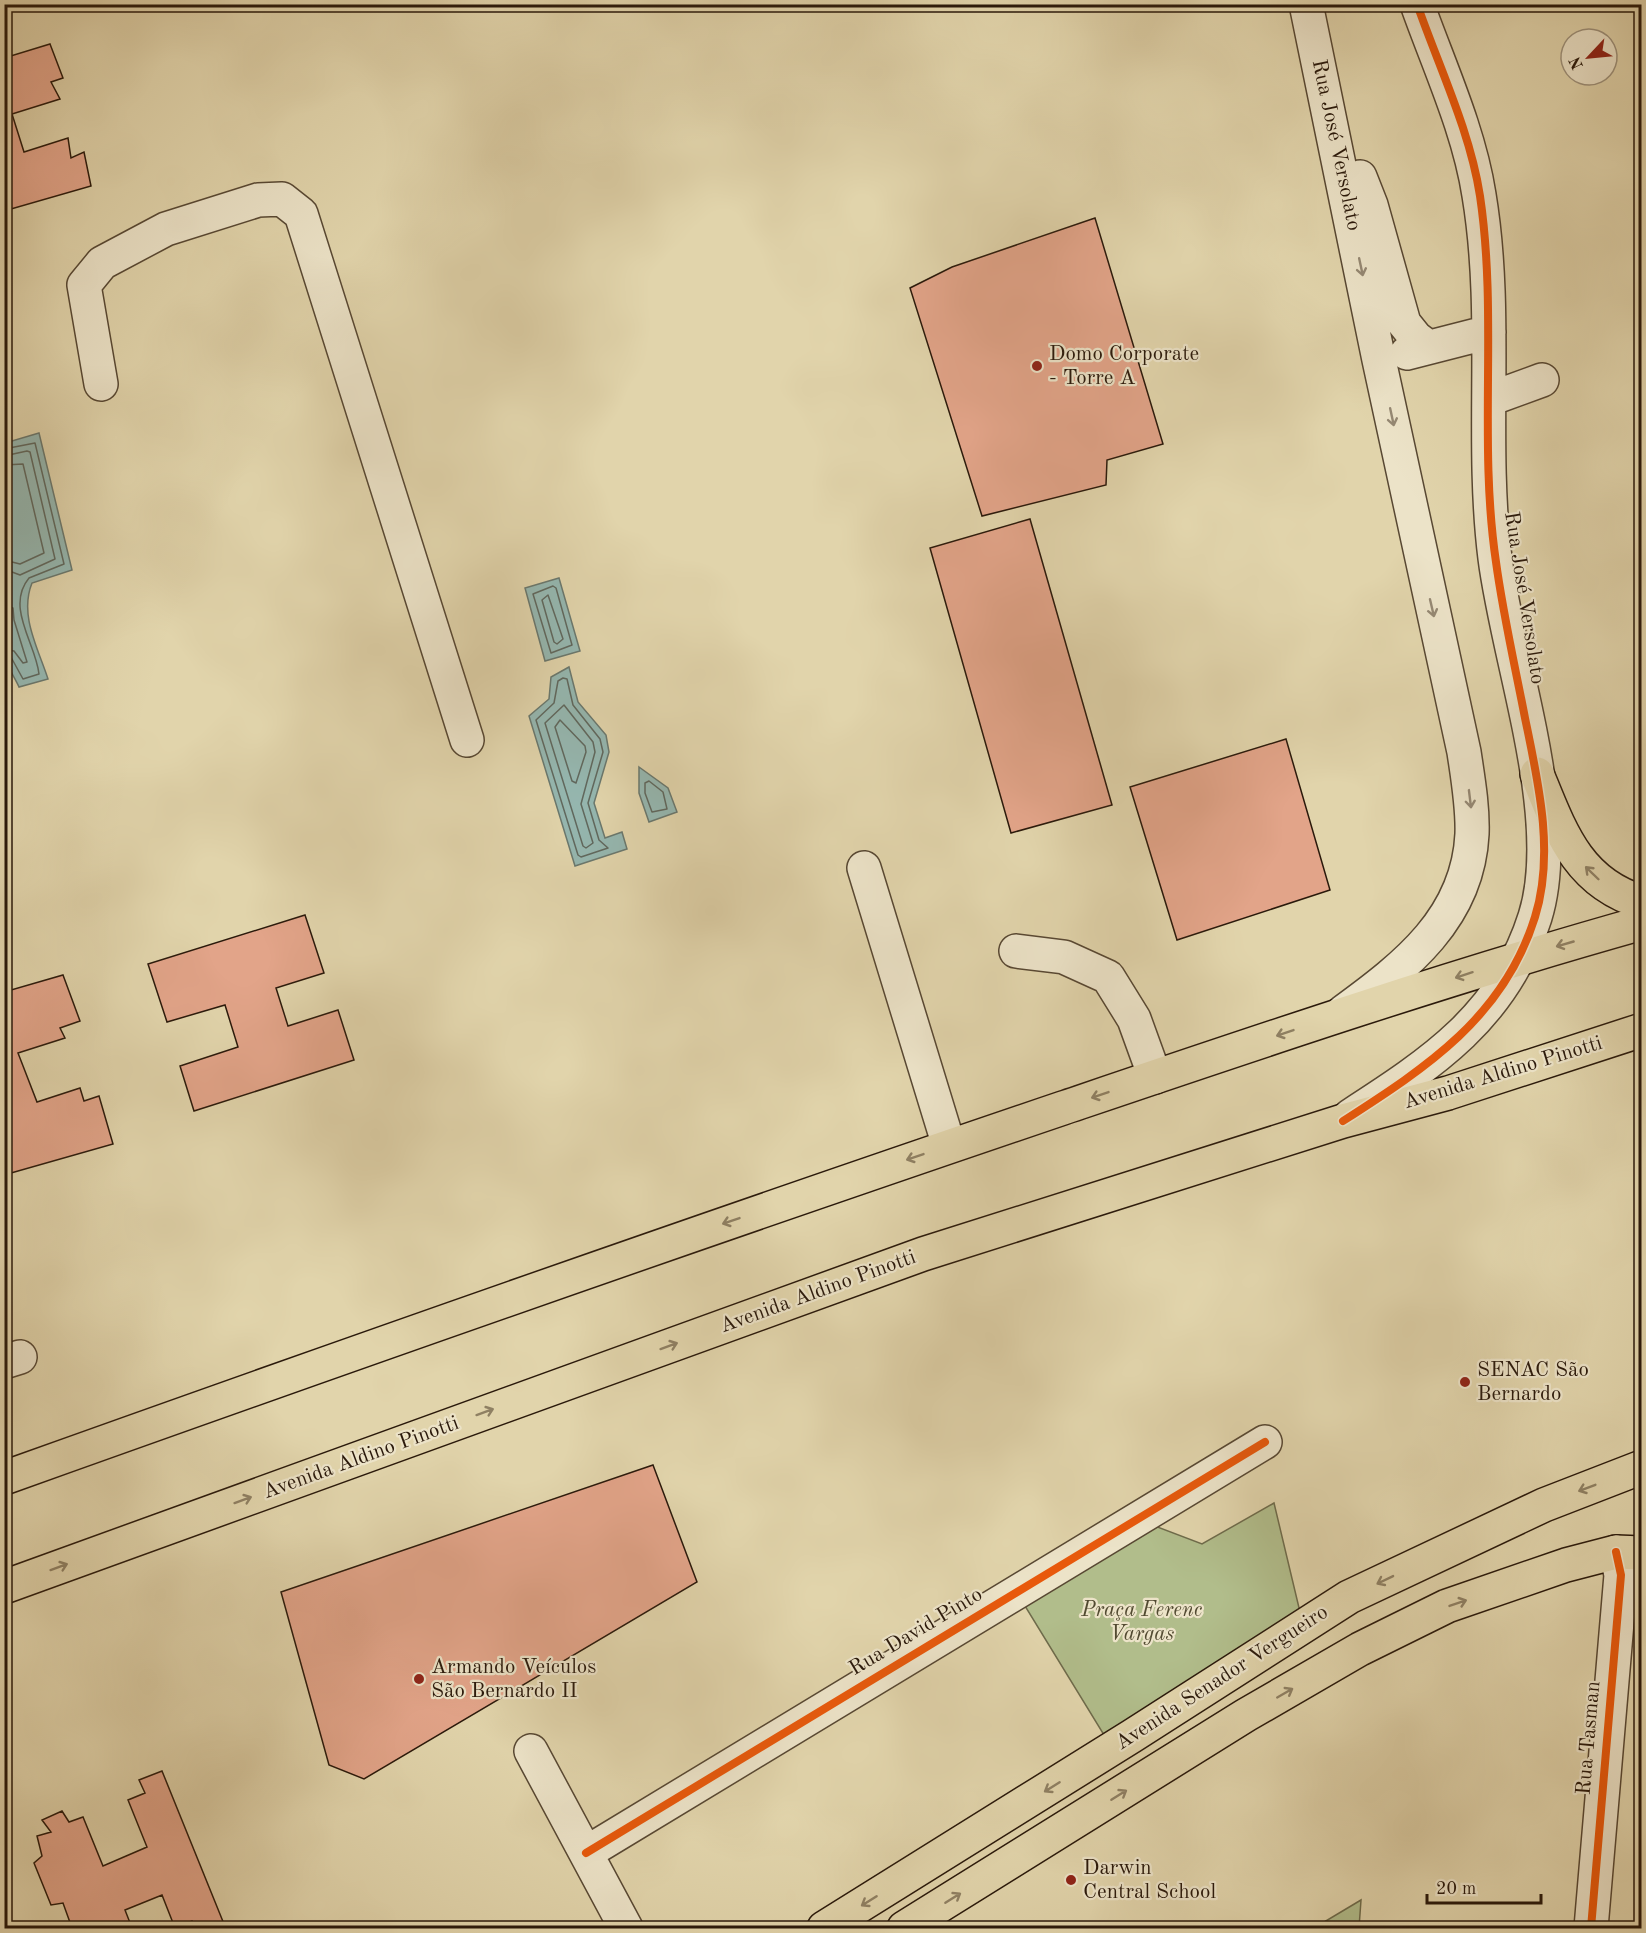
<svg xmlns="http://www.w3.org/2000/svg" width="1646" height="1933" font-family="'Old Standard TT',serif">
  <rect width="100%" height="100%" fill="#e1d4ab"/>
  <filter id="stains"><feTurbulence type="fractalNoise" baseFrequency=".00333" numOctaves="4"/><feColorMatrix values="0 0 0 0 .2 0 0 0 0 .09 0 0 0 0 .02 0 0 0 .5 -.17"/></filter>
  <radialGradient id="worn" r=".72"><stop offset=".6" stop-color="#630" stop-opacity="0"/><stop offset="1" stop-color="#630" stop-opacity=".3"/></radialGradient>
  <path fill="#b1bd8b" stroke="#6e6b4b" stroke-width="1.5" d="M1274,1503L1300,1612L1104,1735L1025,1606L1155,1526L1202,1544Z
    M1361,1900L1359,1928H1314Z"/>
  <path fill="#95b7b0" stroke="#6a786e" stroke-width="1.5" d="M39,433L72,570L32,583C19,615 38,648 48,679L19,687C15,678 8,668 5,658C0,633 13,598 4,575L5,443Z
    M559,578L580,651L545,661L525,588Z
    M569,667L578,702L606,735L609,752L594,803L605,838L622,832L627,849L575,866L529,716L549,699L551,677Z
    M639,767L668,788L677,812L649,822L639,793Z"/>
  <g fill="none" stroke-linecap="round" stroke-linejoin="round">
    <path stroke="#60685e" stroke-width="1.5" d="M4,449L35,443L64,564L29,578C5,607 36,644 39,674L23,679L12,659L4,656
      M4,456L27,451L30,452L55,559L20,575L4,569
      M4,465L23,464L44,553L20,564L4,560
      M553,586L556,588L572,645L551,653L533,594Z
      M548,595L563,639L557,644L554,642L542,600Z
      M4,606L13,608L14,620L27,662L23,663L14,651L4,649
      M563,678L567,679L573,705L600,739L603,752L588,803L599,840L608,848L581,857L578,855L536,720L554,703L558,681Z
      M564,705L593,742L595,752L581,804L593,843L586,848L583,846L545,723Z
      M560,720L585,746L586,752L576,783L572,781L555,727Z
      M649,781L663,792L667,809L652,812L645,793V783Z"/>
  </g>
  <path fill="#e2a489" stroke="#2a190b" stroke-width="1.5" d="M50,44L63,78L51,82L60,99L12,114L24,152L68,138L71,158L84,152L91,186L4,211V58Z
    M1095,218L1163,444L1107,460L1106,485L982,516L910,288L952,267Z
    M1030,519L1112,805L1011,833L930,548Z
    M1286,739L1330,890L1177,940L1130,787Z
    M305,915L324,973L276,988L288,1026L338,1010L354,1060L194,1111L180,1066L238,1047L225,1005L167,1022L148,964Z
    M63,975L80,1021L60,1028L65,1038L18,1053L37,1102L80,1088L84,1101L99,1096L113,1144L4,1175V992Z
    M653,1465L697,1582L364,1779L329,1765L281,1592Z
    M162,1771L224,1924L212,1928H195L192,1921L175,1928L162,1895L125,1910L132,1928H72L63,1903L51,1905L34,1863L42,1856L37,1836L51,1832L42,1820L62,1811L69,1822L83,1817L103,1866L147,1847L128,1800L145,1793L139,1780Z"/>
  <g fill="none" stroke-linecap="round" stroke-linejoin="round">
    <defs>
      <path id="minor" d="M1306,4L1379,360L1464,752C1468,779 1473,807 1472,834C1468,918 1406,966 1343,1012
        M1360,177L1371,205L1404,323L1416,338L1428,347
        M1407,353L1489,332
        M101,384L84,285L102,263L166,229L258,200L282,199L301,214L467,740
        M1490,399L1542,380
        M864,868L949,1146
        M1016,951L1064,957L1108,977L1134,1019L1155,1077
        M1350,1116C1432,1063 1504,1016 1535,917C1566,818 1508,662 1495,558C1480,438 1499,315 1479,195C1469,130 1439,66 1417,4
        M4,1362L20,1357
        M531,1751L626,1928
        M586,1853L1265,1442
        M1591,1928L1621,1575L1616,1552"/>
      <path id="major" d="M1537,774C1560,830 1577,883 1642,902
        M4,1478C356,1352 709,1228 1063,1108C1255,1043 1446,978 1642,923
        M4,1587L923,1254L1343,1121L1448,1093L1642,1030
        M824,1928L1132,1736L1349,1597L1544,1505L1642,1467
        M904,1928L1246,1715L1360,1649L1447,1606L1566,1565L1616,1552L1642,1553"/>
    </defs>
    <use href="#minor" stroke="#584833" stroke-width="36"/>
    <use href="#major" stroke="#2a190b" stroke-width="36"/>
    <use href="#minor" stroke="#ece3c8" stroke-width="33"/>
    <use href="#major" stroke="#e1d4ab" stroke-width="33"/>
    <defs>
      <path id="cycleway" d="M1343,1121C1427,1067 1504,1017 1535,917C1555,853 1538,781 1525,718C1515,666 1503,614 1496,562C1478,441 1498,317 1480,196C1470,131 1439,67 1417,4
        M586,1853L1265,1442
        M1591,1928L1621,1575L1616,1552"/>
    </defs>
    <use href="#cycleway" stroke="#ece3c8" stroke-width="11"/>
    <use href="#cycleway" stroke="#e8590c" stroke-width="8"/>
  </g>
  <defs><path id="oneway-shaft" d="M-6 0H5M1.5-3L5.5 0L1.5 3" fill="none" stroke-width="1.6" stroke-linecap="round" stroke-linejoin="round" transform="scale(1.5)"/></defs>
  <g stroke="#958873">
    <use href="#oneway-shaft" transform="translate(1361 267) rotate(78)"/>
    <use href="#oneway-shaft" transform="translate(1392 417) rotate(78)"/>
    <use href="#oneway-shaft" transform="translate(1432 608) rotate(77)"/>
    <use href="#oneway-shaft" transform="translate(1470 799) rotate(83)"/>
  </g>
  <g stroke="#8f8063">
    <use href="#oneway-shaft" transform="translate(1592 873) rotate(-136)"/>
    <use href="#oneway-shaft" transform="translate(1565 944) rotate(164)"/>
    <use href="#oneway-shaft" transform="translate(1464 975) rotate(162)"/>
    <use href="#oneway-shaft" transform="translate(1285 1033) rotate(161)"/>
    <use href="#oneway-shaft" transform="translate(1100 1095) rotate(161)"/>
    <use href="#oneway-shaft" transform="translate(915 1157) rotate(161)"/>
    <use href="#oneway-shaft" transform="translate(731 1221) rotate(161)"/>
    <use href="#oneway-shaft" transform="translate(669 1346) rotate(-20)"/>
    <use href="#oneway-shaft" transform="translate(485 1412) rotate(-20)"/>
    <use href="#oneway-shaft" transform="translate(1587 1488) rotate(159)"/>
    <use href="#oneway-shaft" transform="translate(243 1500) rotate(-20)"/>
    <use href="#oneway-shaft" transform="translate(59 1567) rotate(-20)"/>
    <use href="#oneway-shaft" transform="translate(1385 1580) rotate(154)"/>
    <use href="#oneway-shaft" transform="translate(1458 1603) rotate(-19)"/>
    <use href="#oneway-shaft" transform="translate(1285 1693) rotate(-30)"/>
    <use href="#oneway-shaft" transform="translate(1052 1787) rotate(148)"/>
    <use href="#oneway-shaft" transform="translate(1119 1795) rotate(-32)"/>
    <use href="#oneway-shaft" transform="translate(953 1898) rotate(-32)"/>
    <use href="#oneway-shaft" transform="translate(869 1901) rotate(148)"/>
  </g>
  <g fill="#8f2418" stroke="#ece3c8" stroke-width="2">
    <circle cx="1037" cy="366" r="6"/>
    <circle cx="1465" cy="1382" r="6"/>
    <circle cx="419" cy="1679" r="6"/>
    <circle cx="1071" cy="1880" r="6"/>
  </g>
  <g text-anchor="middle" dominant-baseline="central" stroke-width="4.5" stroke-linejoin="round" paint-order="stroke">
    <g font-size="21" fill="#2a190b" stroke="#ece3c8">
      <text transform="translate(1336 145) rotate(78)">Rua José Versolato</text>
      <text transform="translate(1524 598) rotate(81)">Rua José Versolato</text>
      <text transform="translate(1503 1073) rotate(-17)">Avenida Aldino Pinotti</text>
      <text transform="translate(818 1292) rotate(-20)">Avenida Aldino Pinotti</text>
      <text transform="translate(361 1458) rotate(-20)">Avenida Aldino Pinotti</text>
      <text transform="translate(916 1632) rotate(-31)">Rua David Pinto</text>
      <text transform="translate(1222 1678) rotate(-33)">Avenida Senador Vergueiro</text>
      <text transform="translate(1589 1738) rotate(-85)">Rua Tasman</text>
    </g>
    <g font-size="21" fill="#2a190b" stroke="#ece3c8" text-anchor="start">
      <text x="1049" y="354">Domo Corporate<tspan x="1049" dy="24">- Torre A</tspan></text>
      <text x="1477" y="1370">SENAC São<tspan x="1477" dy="24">Bernardo</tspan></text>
      <text x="431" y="1667">Armando Veículos<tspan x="431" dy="24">São Bernardo II</tspan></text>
      <text x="1083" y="1868">Darwin<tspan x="1083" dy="24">Central School</tspan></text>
    </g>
    <g font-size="21" font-style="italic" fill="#524a31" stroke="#ece3c8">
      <text x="1142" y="1610">Praça Ferenc<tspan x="1142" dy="24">Vargas</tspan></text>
    </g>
  </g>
  <rect width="1646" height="1933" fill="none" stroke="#e1d4ab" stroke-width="24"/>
  <rect x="6" y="6" width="1634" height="1921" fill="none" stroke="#2a190b" stroke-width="3"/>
  <rect x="12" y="12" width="1622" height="1909" fill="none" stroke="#2a190b" stroke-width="1.5"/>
  <g transform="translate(1589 57) rotate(244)"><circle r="28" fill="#ece3c8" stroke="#9e927c" stroke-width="1.5"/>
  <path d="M0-4.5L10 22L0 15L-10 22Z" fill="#8f2418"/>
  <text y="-9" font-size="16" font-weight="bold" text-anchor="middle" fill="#2a190b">N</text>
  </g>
  <path d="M1427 1894v9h114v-9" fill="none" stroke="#2a190b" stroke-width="3"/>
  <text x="1436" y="1894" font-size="18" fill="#2a190b" stroke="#ece3c8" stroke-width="4.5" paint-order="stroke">20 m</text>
  <rect width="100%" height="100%" filter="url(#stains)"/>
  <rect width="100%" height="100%" fill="url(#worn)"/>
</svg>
